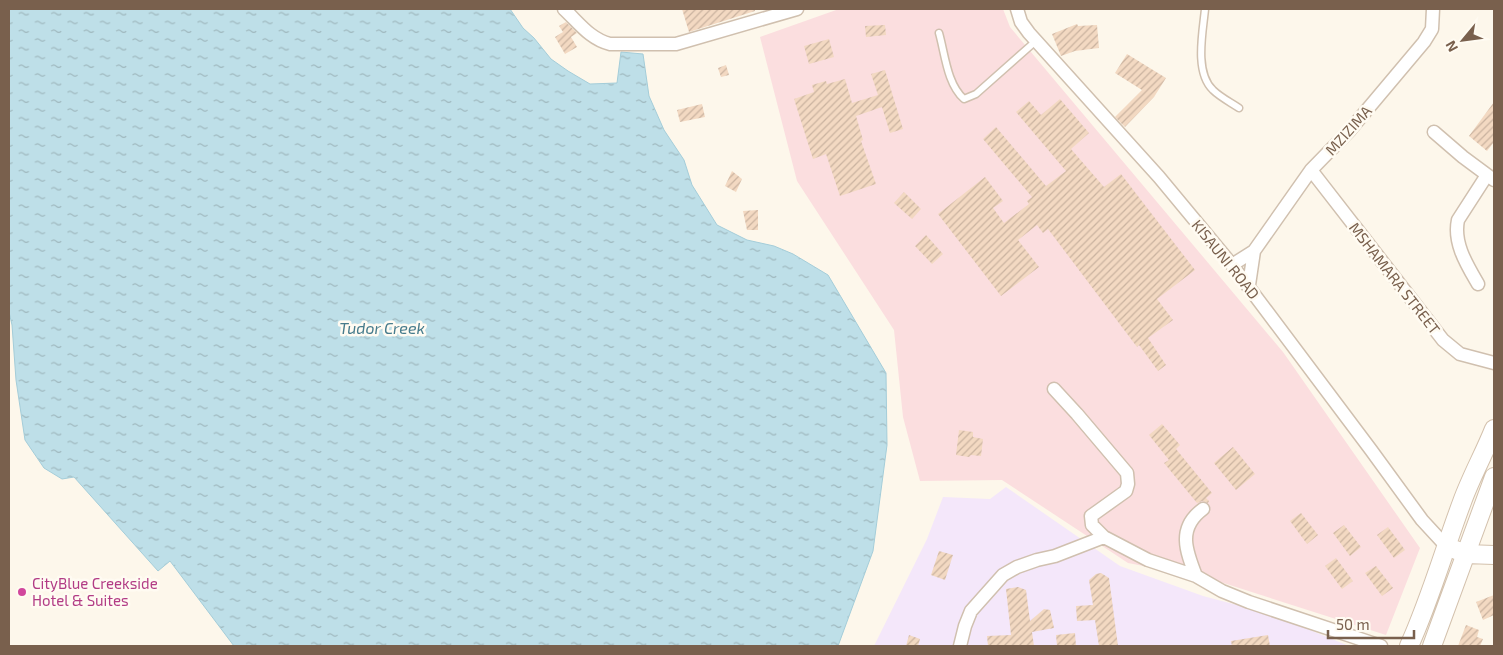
<svg xmlns="http://www.w3.org/2000/svg" width="1503" height="655" font-family="'Exo 2',sans-serif">
  <defs>
    <pattern id="water-ripples" width="26" height="14" patternUnits="userSpaceOnUse" patternTransform="scale(1.25)"><rect width="26" height="14" fill="#bedfe8"/><path d="M2 4q2-2 4 0t4 0M15 11q2-2 4 0t4 0" fill="none" stroke="#9fb8be"/></pattern>
    <pattern id="building-hatch" width="6" height="6" patternUnits="userSpaceOnUse" patternTransform="scale(1.25)"><rect width="6" height="6" fill="#f3d9c2"/><path d="M-1 1l2-2M0 6l6-6M5 7l2-2" fill="none" stroke="#cab3a0"/></pattern>
  </defs>
  <rect width="100%" height="100%" fill="#fdf7eb"/>
  <path fill="#f4e7fa" d="M1006,487L1120,566L1203,596L1271,614L1349,646H874L927,539L943,497L990,499Z"/>
  <path fill="#fbdedf" d="M839,9H1003L1010,27L1283,352L1420,548L1386,635L1211,579L1128,563L1002,480L920,481L903,417L894,330L797,181L760,37Z"/>
  <path fill="url(#water-ripples)" stroke="#a4cdd9" d="M9,9H510L523,28L534,38L551,59L568,71L590,84L617,83L621,52L643,54L649,96L664,130L684,160L692,185L717,225L747,240L774,246L793,254L828,275L886,373L887,445L873,551L838,646H234L170,561L158,571L74,477L62,479L44,468L25,440L16,380L12,325L9,312Z"/>
  <path fill="url(#building-hatch)" d="M682,9H755V11L689,32Z
    M566,22L577,33L571,37L577,47L565,54L555,37L563,32L559,26Z
    M1077,24L1078,26L1097,25L1099,48L1075,51L1061,56L1052,34Z
    M885,25L886,35L866,37L865,26Z
    M829,39L834,57L809,64L804,46Z
    M1127,54L1166,78L1154,97L1125,127L1115,117L1142,90L1115,73Z
    M726,65L729,75L721,77L718,68Z
    M885,70L903,129L890,133L882,107L856,116L863,140L861,141L876,184L840,196L826,154L813,159L794,99L814,92L812,85L826,81L827,84L845,79L852,103L878,95L871,74Z
    M1060,99L1089,133L1071,149L1104,187L1121,174L1195,270L1157,299L1173,320L1148,338L1166,365L1158,371L1139,345L1137,347L1048,229L1043,233L1037,225L1018,240L1039,267L1001,296L938,214L985,177L1003,201L993,208L1004,223L1029,204L1027,201L1032,197L983,139L996,127L1046,186L1066,171L1016,112L1029,101L1041,115Z
    M1494,102V142L1487,151L1469,136Z
    M702,104L705,117L680,122L677,110Z
    M732,171L742,179L736,192L725,186Z
    M904,192L921,209L912,219L894,203Z
    M758,210V230H747L743,211Z
    M926,235L943,254L932,264L915,246Z
    M1162,424L1180,445L1176,449L1212,493L1206,498L1209,501L1208,503L1202,501L1197,503L1164,463L1169,460L1149,435Z
    M959,430L973,432V437L983,439L981,456L971,455L969,457L956,455Z
    M1233,447L1255,474L1236,490L1214,463Z
    M1301,513L1318,535L1307,544L1290,521Z
    M1344,525L1361,547L1350,556L1333,533Z
    M1388,527L1405,550L1394,558L1377,535Z
    M939,551L953,555L945,580L931,575Z
    M1336,558L1353,581L1342,589L1325,566Z
    M1376,566L1393,588L1382,596L1365,573Z
    M1101,573L1109,578L1118,646H1099L1095,620L1077,621L1076,606L1093,605L1089,580L1096,574Z
    M1018,587L1026,590L1030,621L1044,609L1050,610L1054,628L1032,632L1034,646H988L987,636L1011,635L1006,589Z
    M1494,595V615L1483,620L1476,602Z
    M1466,625L1479,630L1477,637L1483,639L1480,646H1458Z
    M1075,633L1076,646H1057L1056,635Z
    M909,635L920,639L918,646H906Z
    M1268,635L1270,646H1232L1231,641Z"/>
  <g fill="none" stroke-linecap="round" stroke-linejoin="round">
    <defs>
      <path id="lane" d="M1205,9C1203,31 1194,72 1213,90C1220,97 1230,102 1239,108
        M939,33C945,54 947,84 964,99L976,94L1037,40"/>
      <path id="street" d="M564,9C579,23 590,39 610,44H676L797,9
        M1017,9L1021,22L1029,33L1159,177L1232,265L1371,450L1422,520L1446,546
        M1434,132L1463,157L1494,180
        M1311,170L1443,340L1460,354L1494,363
        M1232,265L1254,251L1311,170L1350,130L1424,42L1432,29L1433,9
        M1478,284C1467,265 1453,243 1458,220L1487,175
        M1249,285L1254,251
        M1054,389L1077,414L1127,473L1128,484L1126,491L1091,516L1092,525L1104,537L1148,560L1196,576L1222,591L1249,602L1381,646
        M1196,576C1186,551 1177,528 1203,509
        M960,646L965,626L971,611L1003,575L1017,567L1037,560L1055,556L1104,537"/>
      <path id="secondary" d="M1456,550L1466,554L1494,555
        M1409,646C1430,600 1444,550 1462,502C1471,477 1484,454 1494,429
        M1432,646L1494,477"/>
    </defs>
    <use href="#lane" stroke="#d0c0af" stroke-width="9"/>
    <use href="#street" stroke="#d0c0af" stroke-width="15"/>
    <use href="#secondary" stroke="#d3c1ad" stroke-width="20"/>
    <use href="#lane" stroke="#fff" stroke-width="6"/>
    <use href="#street" stroke="#fff" stroke-width="12"/>
    <use href="#secondary" stroke="#fff" stroke-width="18"/>
  </g>
  <circle fill="#d1479c" stroke="#fffbf2" stroke-width="2" cx="22" cy="592" r="5"/>
  <g text-anchor="middle" dominant-baseline="central" stroke-width="5" stroke-linejoin="round" paint-order="stroke">
    <g font-size="15" fill="#79604d" stroke="#fffbf2">
      <text transform="translate(1348 130) rotate(-48)">MZIZIMA</text>
      <text transform="translate(1226 259) rotate(51)">KISAUNI ROAD</text>
      <text transform="translate(1395 278) rotate(52)">MSHAMARA STREET</text>
    </g>
    <g font-size="15" fill="#b23c85" stroke="#fffbf2" text-anchor="start">
      <text x="32" y="583">CityBlue Creekside<tspan x="32" dy="17">Hotel &amp; Suites</tspan></text>
    </g>
    <g font-size="16" font-style="italic" fill="#467b8c" stroke="#fffbf2">
      <text x="382" y="327">Tudor Creek</text>
    </g>
  </g>
  <rect width="1503" height="655" fill="none" stroke="#79604d" stroke-width="20"/>
  <g transform="translate(1463 40) rotate(241)" stroke="#fffbf2" stroke-width="4" paint-order="stroke">
  <path d="M0-4L9 19L0 12L-9 19Z" fill="#79604d"/>
  <text y="-8" font-size="14" font-weight="bold" text-anchor="middle" fill="#79604d">N</text>
  </g>
  <path d="M1328 630v8h86v-8" fill="none" stroke="#79604d" stroke-width="2.5"/>
  <text x="1336" y="630" font-size="15" fill="#79604d" stroke="#fffbf2" stroke-width="4" paint-order="stroke">50 m</text>
</svg>
